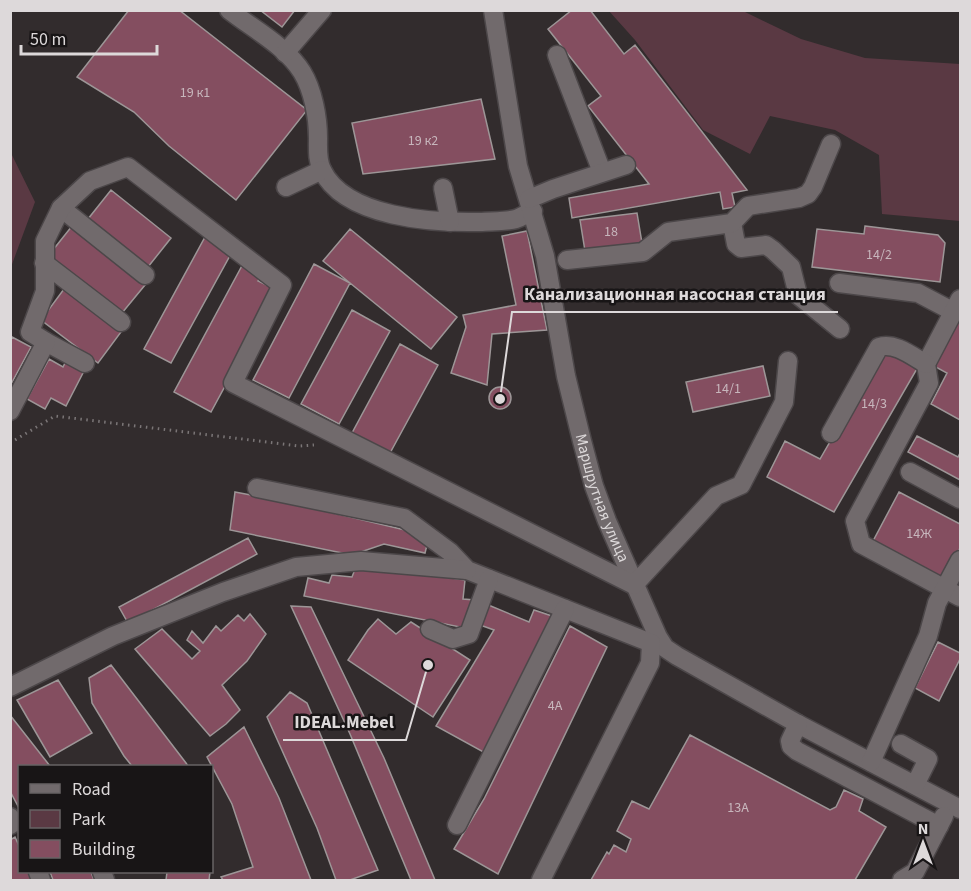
<svg xmlns="http://www.w3.org/2000/svg" width="971" height="891" font-family="'Source Sans 3',sans-serif">
  <rect width="100%" height="100%" fill="#322c2d"/>
  <path fill="#5a3943" d="M609,11H743L801,39L865,58L960,64V221L882,214L879,155L835,130L770,116L750,154L703,130L635,40Z
    M11,153L35,202L11,267Z"/>
  <path fill="#844e60" stroke="#9d9697" stroke-width="1.5" d="M129,10H179L307,110L236,200L169,146L134,112L77,77Z
    M260,10H295L282,27Z
    M572,10H590L624,54L635,45L747,190L732,193L735,207L723,209L720,192L572,218L569,198L649,184L588,106L601,96L548,29Z
    M481,99L495,159L363,174L352,123Z
    M111,190L171,238L148,267L88,219Z
    M637,213L642,243L585,251L580,220Z
    M72,226L145,285L122,313L49,255Z
    M865,226L938,235L945,243L940,282L812,267L817,229L864,234Z
    M350,229L457,317L431,349L323,261Z
    M527,231L547,330L492,334L487,385L451,373L466,327L463,315L516,305L502,236Z
    M205,237L232,252L171,363L144,349Z
    M244,262L263,272L258,281L277,290L211,412L174,392Z
    M314,264L350,283L289,398L253,380Z
    M64,289L121,332L98,363L41,320Z
    M352,310L390,331L339,424L301,404Z
    M960,312V420L931,404L947,373L932,365Z
    M12,337L31,347L10,386V340Z
    M400,344L438,365L390,453L352,433Z
    M884,348L918,367L834,512L767,477L785,441L820,459Z
    M49,359L63,367L67,359L85,369L66,406L51,398L45,409L27,399Z
    M763,366L770,396L693,412L686,382Z
    M489 398a11 11 0 1 1 22 0a11 11 0 1 1-22 0Z
    M917,436L958,457L960,453V480L908,452Z
    M235,492L283,501L405,530L411,535L428,541L425,553L384,544L352,555L230,530Z
    M899,492L960,524V548L943,581L872,543Z
    M248,538L257,554L128,623L119,607Z
    M357,564L465,580L463,599L475,600L465,628L304,596L308,578L329,583L332,575L352,577Z
    M486,604L529,622L534,610L555,617L487,754L436,726L494,630L480,625Z
    M291,606L311,607L384,758L435,880H411L350,734Z
    M250,614L266,634L247,661L222,685L240,710L226,724L210,736L135,649L162,629L192,659L200,651L187,640L192,631L203,643L216,626L221,631L238,615L244,621Z
    M378,619L396,634L411,622L470,660L433,717L348,660L368,630Z
    M570,626L607,647L498,874L454,849L484,799Z
    M938,642L960,653V659L939,701L915,688Z
    M111,665L186,763L188,766H132L124,756L92,703L89,678Z
    M58,680L92,733L50,757L17,700Z
    M290,692L307,703L378,870L350,880H336L317,828L267,717Z
    M10,715L50,766H20V810L10,791Z
    M244,727L279,798L311,880H223L221,877L253,867L232,804L207,757Z
    M690,735L830,810L836,807L844,790L863,799L859,811L886,827L855,880H591L607,852L609,854L614,845L626,852L631,839L617,831L632,801L649,809Z
    M15,837L20,848V872H28L31,880H10V840Z
    M50,872H91L94,880H53Z
    M167,872H210L209,880H166Z"/>
  <g fill="none" stroke-linecap="round" stroke-linejoin="round">
    <defs>
      <g id="minor">
        <path d="M229,10C253,29 286,46 302,72C313,90 318,117 318,138C318,149 317,160 322,170C345,218 434,223 480,222C491,221 505,222 516,219C522,217 527,213 533,211"/>
        <path id="s1" d="M493,10L518,166L545,256L566,376L582,441L594,486L607,521L658,637L665,648L677,656L798,724L960,809"/>
        <path d="M285,53L322,10"/>
        <path d="M557,55L602,172"/>
        <path d="M286,187L322,170"/>
        <path d="M443,188L450,222"/>
        <path d="M529,199L553,189L626,165"/>
        <path d="M61,208L145,275"/>
        <path d="M732,223L736,244L741,248L766,245L773,250L791,267L798,295L840,329"/>
        <path d="M567,260L643,252L668,232L732,223L748,206L799,198L808,194L813,187L831,144"/>
        <path d="M44,263L121,322"/>
        <path d="M839,283L918,293L954,312"/>
        <path d="M960,299L926,364L929,383L855,521L861,544L960,597"/>
        <path d="M46,342L85,363"/>
        <path d="M10,411L46,342L30,332L45,291V241L61,208L90,181L128,167L282,285L233,383L634,585L716,496L741,485L784,402L788,361"/>
        <path d="M831,433L879,347C895,342 912,356 926,364"/>
        <path d="M910,472L960,499"/>
        <path d="M257,488L404,518L450,552L467,570L651,643L650,663L541,880"/>
        <path d="M430,629L453,639L469,634L489,579"/>
        <path d="M10,687L113,636L223,592L296,567L361,561L467,570"/>
        <path d="M798,724L790,741L791,746L797,751L939,826"/>
        <path d="M901,744L928,759L915,785"/>
        <path d="M871,762L928,636L937,603L960,560"/>
        <path d="M10,817L13,823L10,825"/>
        <path d="M457,825L565,609"/>
        <path d="M38,872L41,880"/>
        <path d="M102,872L105,880"/>
        <path d="M902,880L915,872L944,816"/>
      </g>
    </defs>
    <use href="#minor" stroke="#4c4749" stroke-width="21"/>
    <path stroke="#7b7677" stroke-width="3" stroke-dasharray="1.5 4.5" stroke-linecap="butt" d="M10,443L55,416L299,446L314,445"/>
    <use href="#minor" stroke="#716a6c" stroke-width="18"/>
  </g>
  <g text-anchor="middle" dominant-baseline="central" stroke-width="5" stroke-linejoin="round" paint-order="stroke">
    <g font-size="14" fill="#c7b6bc">
      <text x="195" y="93">19 к1</text>
      <text x="423" y="141">19 к2</text>
      <text x="611" y="232">18</text>
      <text x="879" y="255">14/2</text>
      <text x="728" y="389">14/1</text>
      <text x="874" y="404">14/3</text>
      <text x="919" y="534">14Ж</text>
      <text x="555" y="706">4А</text>
      <text x="738" y="808">13А</text>
    </g>
    <g font-size="16" fill="#ddd9da" stroke="#181516">
      <text stroke="none"><textPath href="#s1" startOffset="501">Маршрутная улица</textPath></text>
    </g>
  </g>
  <path fill="none" stroke="#ddd9da" stroke-width="2" d="M500 399L512 312H838M428 665L406 740H283"/>
  <g fill="#ddd9da" stroke="#181516" stroke-width="2">
    <circle cx="500" cy="399" r="6"/>
    <circle cx="428" cy="665" r="6"/>
  </g>
  <g font-size="18" text-anchor="middle" font-weight="bold" fill="#ddd9da" stroke="#181516" stroke-width="5" stroke-linejoin="round" paint-order="stroke">
    <text x="675" y="300">Канализационная насосная станция</text>
    <text x="344" y="728">IDEAL.Mebel</text>
  </g>
  <rect width="971" height="891" fill="none" stroke="#ddd9da" stroke-width="24"/>
  <rect x="18" y="765" width="195" height="108" fill="#181516" stroke="#676364" stroke-width="1.5"/>
  <rect x="30" y="784" width="30" height="9" fill="#716a6c" stroke="#676364" stroke-width="1.5"/>
  <text x="72" y="795" font-size="18" fill="#ddd9da">Road</text>
  <rect x="30" y="810" width="30" height="18" fill="#5a3943" stroke="#676364" stroke-width="1.5"/>
  <text x="72" y="825" font-size="18" fill="#ddd9da">Park</text>
  <rect x="30" y="840" width="30" height="18" fill="#844e60" stroke="#676364" stroke-width="1.5"/>
  <text x="72" y="855" font-size="18" fill="#ddd9da">Building</text>
  <g transform="translate(923 843)" stroke="#181516" stroke-width="4.5" paint-order="stroke">
  <path d="M0-4.5L10 22L0 15L-10 22Z" fill="#ddd9da"/>
  <text y="-9" font-size="16" font-weight="bold" text-anchor="middle" fill="#ddd9da">N</text>
  </g>
  <path d="M21 45v9h136v-9" fill="none" stroke="#ddd9da" stroke-width="3"/>
  <text x="30" y="45" font-size="18" fill="#ddd9da" stroke="#181516" stroke-width="4.5" paint-order="stroke">50 m</text>
</svg>
